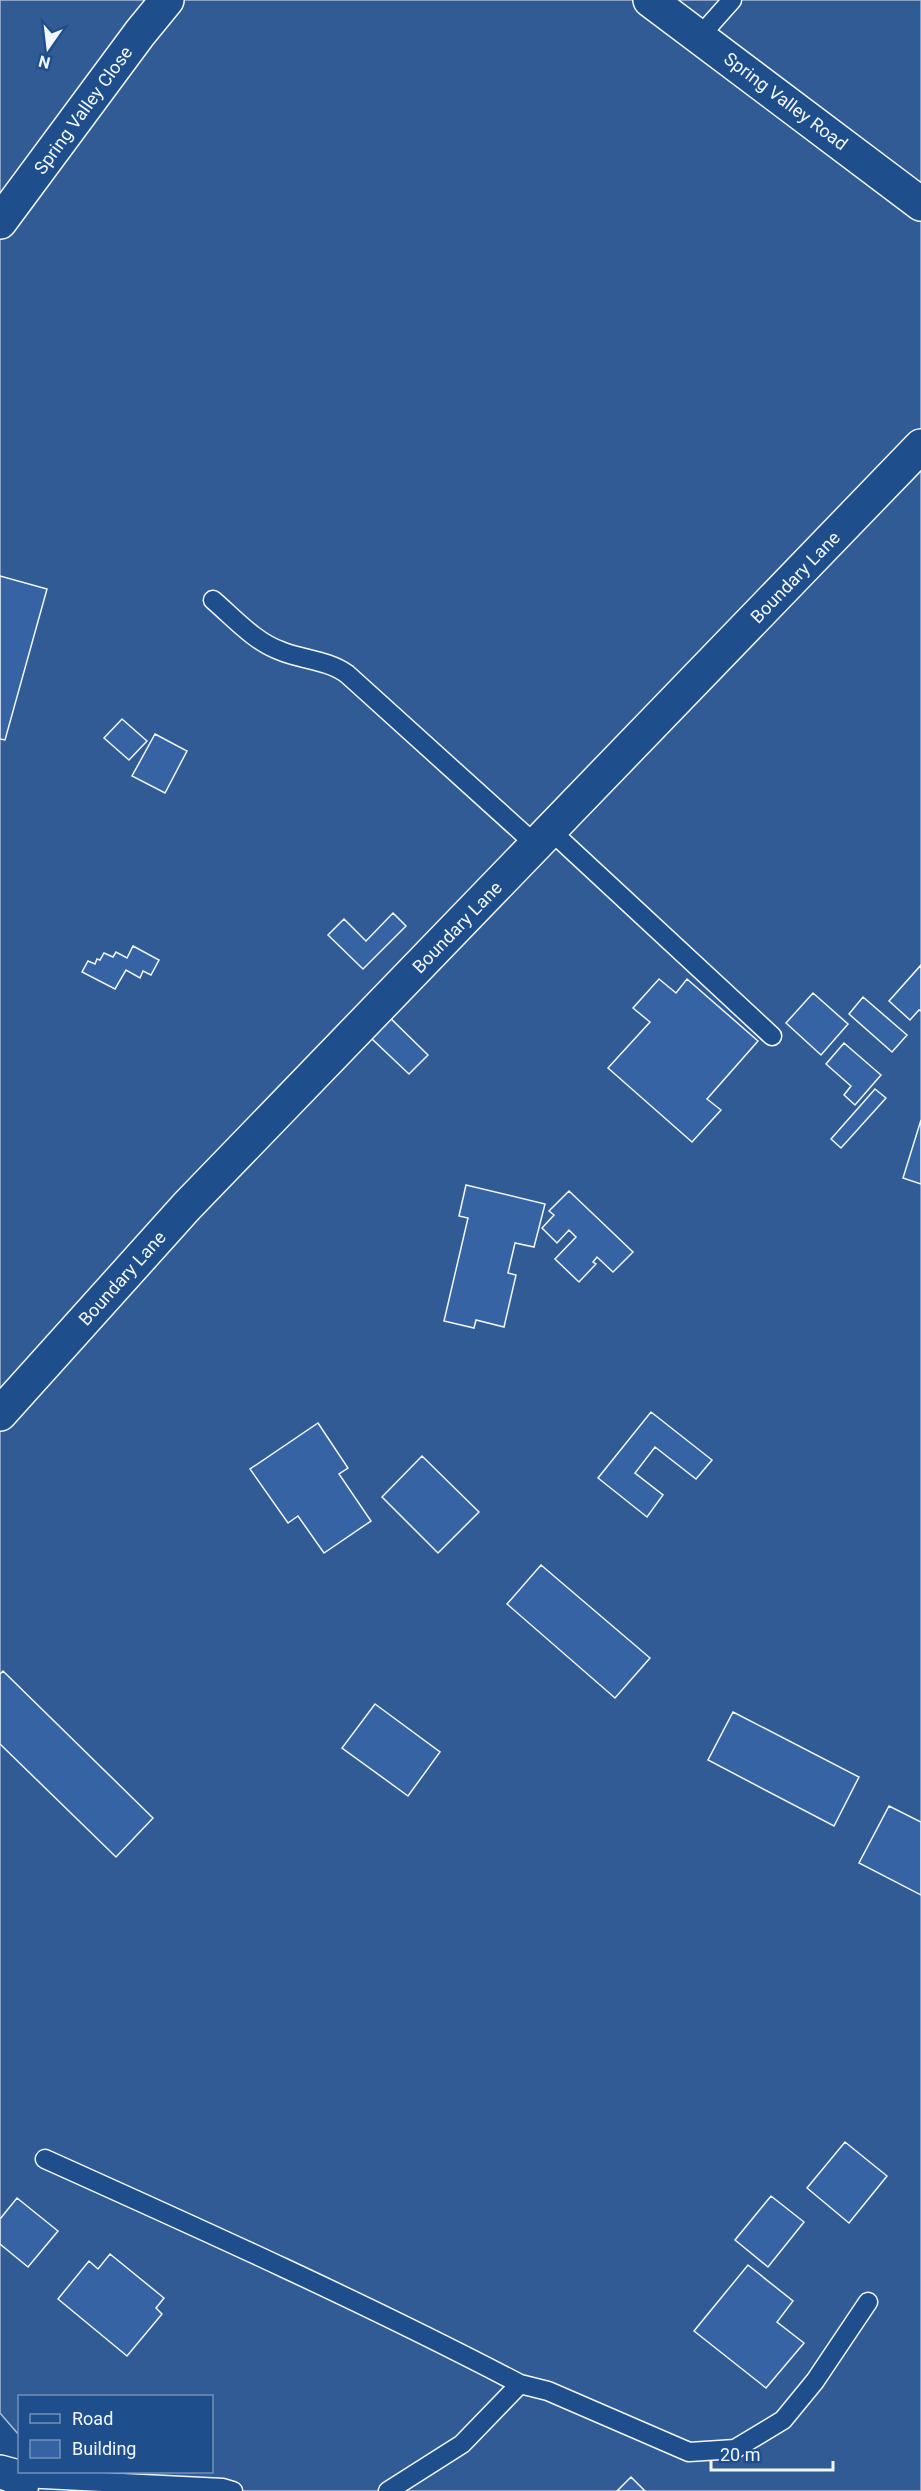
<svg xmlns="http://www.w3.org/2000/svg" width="921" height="2491" font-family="Roboto,sans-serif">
  <rect width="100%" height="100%" fill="#1f4e8c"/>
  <path fill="#305b95" stroke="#a8bbd7" stroke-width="1.5" d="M0,0H921V2491H69L52,2472H212V2396H20L19,2435L0,2413Z"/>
  <path fill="#3563a3" stroke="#f2f6ff" stroke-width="1.5" d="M0,576L47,589L5,740L0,739Z
    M122,719L147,741L129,760L104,738Z
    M155,734L187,751L165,793L132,776Z
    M393,913L406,926L363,969L328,935L344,919L366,941Z
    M133,946L159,960L151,975L143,971L140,978L126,970L115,989L82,972L88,961L95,964L97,959L100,960L104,953L113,957L116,952L127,958Z
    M921,965V1011L919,1010L910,1020L889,1001Z
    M659,979L676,993L687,979L758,1041L707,1099L721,1110L692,1142L608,1068L650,1022L633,1008Z
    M813,993L848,1024L821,1055L786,1023Z
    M863,997L907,1035L892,1052L849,1014Z
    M382,1010L428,1055L409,1074L371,1038Z
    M844,1043L881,1075L855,1105L844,1095L851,1086L826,1064Z
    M875,1089L886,1098L841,1148L831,1139Z
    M921,1120V1184L903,1178Z
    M466,1185L545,1204L534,1247L515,1243L508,1273L516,1275L504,1327L476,1320L474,1328L444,1321L468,1218L459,1216Z
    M569,1191L633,1252L613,1272L597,1257L593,1262L596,1264L579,1282L555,1259L576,1237L569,1230L557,1243L542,1228L554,1215L549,1211Z
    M651,1412L712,1460L696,1479L655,1447L635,1473L663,1495L647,1517L598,1478Z
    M318,1423L348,1468L339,1474L371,1521L324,1553L298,1516L288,1523L250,1469Z
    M422,1456L479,1512L438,1553L382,1497Z
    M541,1565L650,1658L615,1698L507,1604Z
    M3,1671L153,1818L116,1857L0,1744V1674Z
    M375,1704L440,1752L408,1796L342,1748Z
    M733,1712L859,1777L834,1826L708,1760Z
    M889,1806L921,1822V1895L859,1863Z
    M845,2142L887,2176L849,2223L807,2188Z
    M771,2196L804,2222L768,2267L735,2240Z
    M17,2198L58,2231L28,2267L0,2244V2219Z
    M110,2254L164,2298L156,2308L162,2314L127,2356L58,2299L89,2261L98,2269Z
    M748,2265L793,2301L777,2322L804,2343L766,2388L694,2331Z
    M631,2477L645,2491H617Z"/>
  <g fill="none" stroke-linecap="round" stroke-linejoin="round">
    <defs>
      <path id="service" d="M700,36L732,0
        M213,600C234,618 255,642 281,651C303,660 328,660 347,674L536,845
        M550,830L772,1036
        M45,2159C205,2231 365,2303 520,2384
        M22,2478L223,2488L233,2491
        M388,2491L462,2444L520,2384L548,2391L689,2452L735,2449L783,2420L815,2381L868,2302"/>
      <path id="minor" d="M0,222L140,33L167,0
        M0,1414L187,1206L921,446"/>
      <path id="tertiary" d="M650,0L921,204"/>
      <path id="primary" d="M0,2472L22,2478L21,2491"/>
    </defs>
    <use href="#service" stroke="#f2f6ff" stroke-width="21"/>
    <use href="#minor" stroke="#f2f6ff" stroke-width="36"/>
    <use href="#tertiary" stroke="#f2f6ff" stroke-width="36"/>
    <use href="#primary" stroke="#f2f6ff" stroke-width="36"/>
    <use href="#service" stroke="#1f4e8c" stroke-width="18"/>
    <use href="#minor" stroke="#1f4e8c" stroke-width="33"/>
    <use href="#tertiary" stroke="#1f4e8c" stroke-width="33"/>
    <use href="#primary" stroke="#1f4e8c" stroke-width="33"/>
  </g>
  <g text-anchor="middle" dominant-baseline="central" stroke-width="4.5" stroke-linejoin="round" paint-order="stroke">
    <g font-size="18" fill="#f2f6ff" stroke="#1f4e8c">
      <text transform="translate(786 101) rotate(37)">Spring Valley Road</text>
      <text transform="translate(83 110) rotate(-54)">Spring Valley Close</text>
      <text transform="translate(795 577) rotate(-46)">Boundary Lane</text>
      <text transform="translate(457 927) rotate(-46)">Boundary Lane</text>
      <text transform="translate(122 1278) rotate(-48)">Boundary Lane</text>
    </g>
  </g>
  <rect x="18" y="2395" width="195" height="78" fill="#1f4e8c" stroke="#7391ba" stroke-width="1.5"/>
  <rect x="30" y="2414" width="30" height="9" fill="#1f4e8c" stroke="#7391ba" stroke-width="1.5"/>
  <text x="72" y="2425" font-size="18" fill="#f2f6ff">Road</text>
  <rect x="30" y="2440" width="30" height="18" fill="#3563a3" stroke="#7391ba" stroke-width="1.5"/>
  <text x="72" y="2455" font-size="18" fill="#f2f6ff">Building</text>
  <g transform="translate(48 48) rotate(194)" stroke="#1f4e8c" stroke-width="4.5" paint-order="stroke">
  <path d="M0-4.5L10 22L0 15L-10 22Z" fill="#f2f6ff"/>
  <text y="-9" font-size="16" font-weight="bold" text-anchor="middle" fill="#f2f6ff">N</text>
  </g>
  <path d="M711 2461v9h122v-9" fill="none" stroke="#f2f6ff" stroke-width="3"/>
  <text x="720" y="2461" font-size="18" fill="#f2f6ff" stroke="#1f4e8c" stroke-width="4.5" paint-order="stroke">20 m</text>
</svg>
